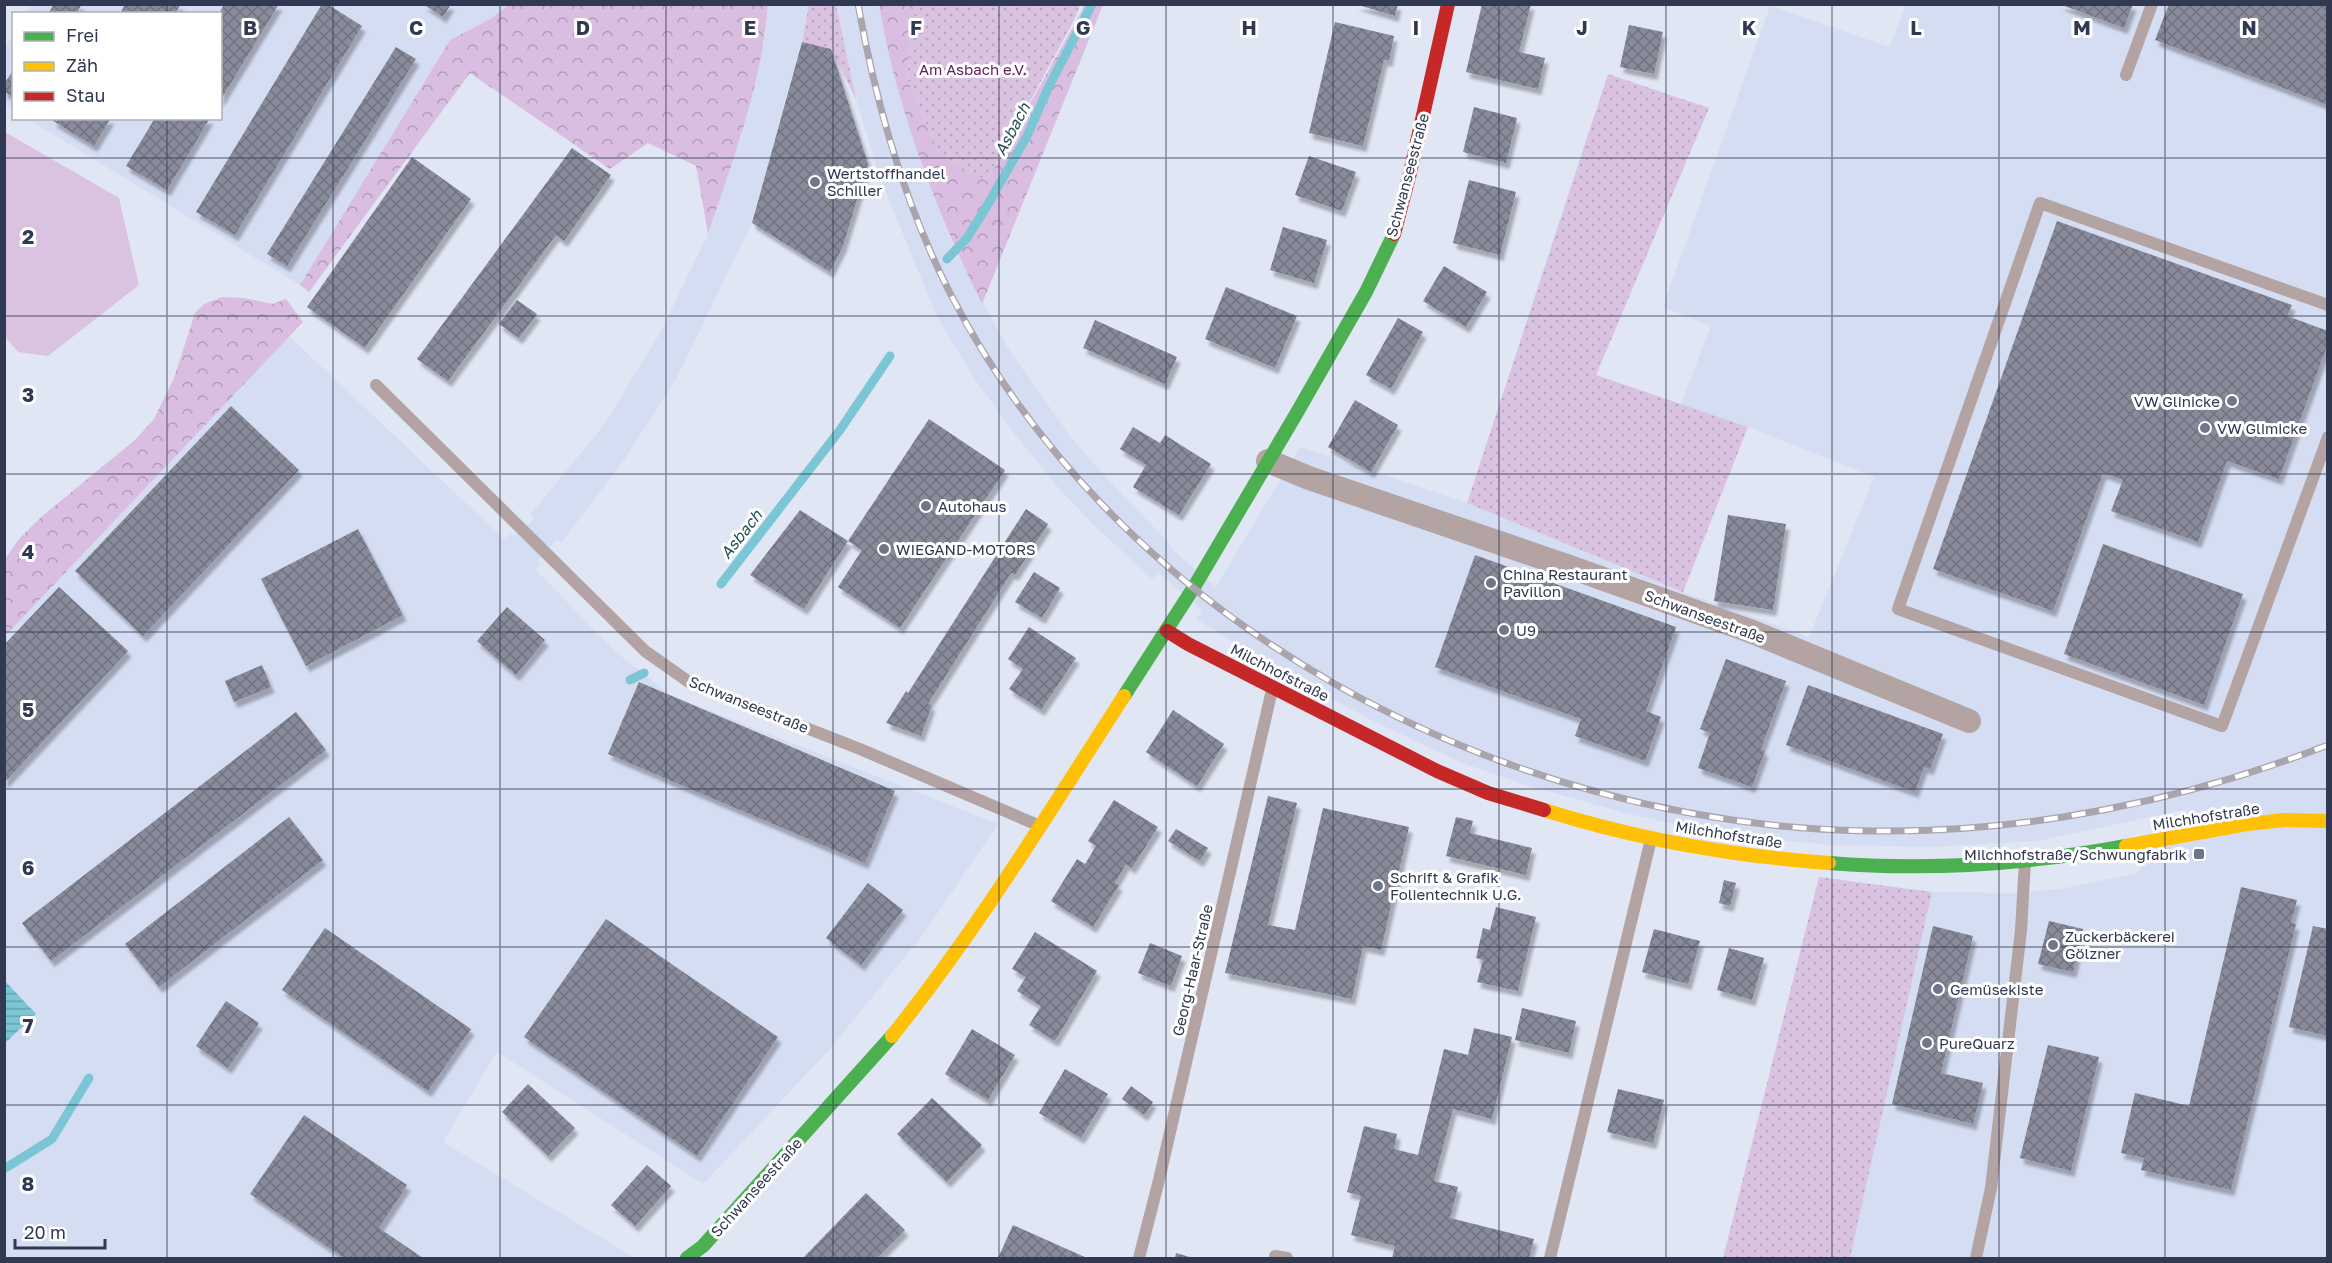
<svg xmlns="http://www.w3.org/2000/svg" width="2332" height="1263" font-family="'Golos Text',sans-serif">
  <defs>
    <pattern id="grass-dots" width="8" height="8" patternUnits="userSpaceOnUse" patternTransform="scale(1.5)"><rect width="8" height="8" fill="#dac2e1"/><path d="M2 2h.1M6 6h.1" fill="none" stroke="#bba7c3" stroke-width="1.8" stroke-linecap="round"/></pattern>
    <pattern id="forest-crowns" width="20" height="18" patternUnits="userSpaceOnUse" patternTransform="scale(1.5)"><rect width="20" height="18" fill="#dabee2"/><path d="M2 6a3 3 0 1 1 6 0M12 15a3 3 0 1 1 6 0" fill="none" stroke="#b19bba"/></pattern>
    <pattern id="water-rules" width="6" height="5" patternUnits="userSpaceOnUse" patternTransform="scale(1.5)"><rect width="6" height="5" fill="#7bc6d5"/><path d="M0 2.5h6" fill="none" stroke="#65a2af"/></pattern>
    <pattern id="building-cross-hatch" width="8" height="8" patternUnits="userSpaceOnUse" patternTransform="scale(1.5)"><rect width="8" height="8" fill="#898a9a"/><path d="M0 0l8 8M0 8l8-8" fill="none" stroke="#707280"/></pattern>
    <filter id="shadow"><feDropShadow dx="3.5" dy="6" stdDeviation="1.5" flood-color="#0004"/></filter>
  </defs>
  <rect width="100%" height="100%" fill="#e0e6f4"/>
  <path fill="#d5ddf3" d="M32,4L509,5L492,18L450,40L300,285L28,119L220,118V14H26Z
    M768,5H811L752,223L677,377L626,457L561,543L557,540L537,561L541,564L536,570L616,652L672,696L998,824L922,936L829,1050L703,1184L497,1052L443,1142L635,1258H5L4,636L289,336L504,539L511,534L514,537L534,519L530,515L604,425L660,333L708,234L739,142L766,35Z
    M836,5H879L900,96L923,170L952,243L1007,347L1070,436L1108,480L1170,544L1174,551L1216,587L1300,447L1467,503L1683,592L1809,637L1874,477L1748,427L1681,404L1711,326L1663,307L1770,6L1890,47L1906,5H2327V1258H1850L1932,892L2016,893L2061,889L2137,873L2187,809L2038,841L1934,847L1830,845L1725,835L1629,814L1522,784L1460,762L1373,721L1275,668L1196,619L1202,610L1159,573L1152,579L1096,527L1060,490L1014,433L976,381L937,317L879,175L856,99Z
    M13,34V110L5,104L4,49Z"/>
  <path fill="url(#grass-dots)" d="M809,5H836L856,99L831,49L802,42Z
    M915,5H1080L1074,20L987,181L939,155L906,76Z
    M1608,74L1709,108L1596,375L1748,427L1683,592L1467,503Z
    M1819,877L1932,892L1850,1258H1723Z"/>
  <path fill="url(#forest-crowns)" d="M509,4L768,5C762,83 733,160 708,234L696,166L648,143L610,169L470,73L309,292L300,285L450,40L492,18Z
    M879,5H915L906,76L939,155L987,181L1085,5H1103L982,304C935,209 897,109 879,5Z
    M222,297L244,298L273,304L286,299L303,322L5,636V559L19,539L41,517L135,440L154,419L174,378L195,313L204,304Z"/>
  <path fill="#dac2e1" d="M5,132L119,198L139,285L48,356L18,352L5,337Z"/>
  <path fill="url(#water-rules)" d="M5,981L36,1014L5,1043Z"/>
  <g fill="none" stroke-linecap="round" stroke-linejoin="round">
    <path stroke="#7bc6d5" stroke-width="9" d="M947,259L967,238L984,211L1027,136L1049,86L1092,4
      M721,584L840,430L890,356
      M630,680L644,673
      M4,1169L52,1139L89,1078"/>
  </g>
  <path fill="url(#building-cross-hatch)" filter="url(#shadow)" d="M54,4H82L76,14H48Z
    M125,4H181L175,14H120Z
    M224,4H279L220,101V14H219Z
    M322,4H327L362,26L235,235L196,212Z
    M423,4H451L443,17Z
    M1355,4H1398L1395,16Z
    M1482,4H1531L1519,52L1545,58L1538,89L1466,72Z
    M2059,4H2133L2124,28Z
    M2169,4H2328V105L2155,40Z
    M1335,22L1394,36L1389,61L1384,60L1363,146L1309,133Z
    M1629,25L1663,32L1654,74L1620,67Z
    M802,42L831,49L868,164L843,246L830,272L752,223Z
    M396,47L416,59L287,266L267,254Z
    M14,69V97L4,92V84Z
    M1474,107L1517,118L1506,163L1463,152Z
    M55,118H111L94,146L53,121Z
    M155,118H210L167,190L126,166Z
    M572,148L611,175L564,241L556,235L448,381L417,359Z
    M1309,156L1356,172L1342,211L1295,195Z
    M412,157L471,199L365,348L307,307Z
    M1469,180L1516,192L1500,255L1453,243Z
    M2057,221L2292,305L2287,316L2328,331V343L2279,479L2227,461L2198,542L2111,511L2123,480L2103,473L2053,611L1933,569Z
    M1283,227L1327,240L1314,283L1270,270Z
    M1444,266L1487,292L1466,327L1423,301Z
    M1226,287L1297,316L1275,368L1205,339Z
    M517,300L537,314L519,338L499,324Z
    M1398,318L1423,332L1391,389L1366,375Z
    M1095,320L1177,357L1165,384L1083,348Z
    M1355,400L1398,425L1371,472L1328,447Z
    M231,406L299,470L143,636L75,571Z
    M929,419L1005,470L900,628L838,587L862,550L848,541Z
    M1133,427L1160,443L1165,435L1211,464L1179,515L1133,487L1146,465L1120,449Z
    M1026,509L1048,524L1015,575L1011,573L928,704L932,705L921,736L886,723L906,691L908,693Z
    M800,510L848,541L804,609L750,575Z
    M1728,515L1786,524L1773,610L1714,601Z
    M358,529L403,615L306,666L261,579Z
    M2103,544L2243,594L2204,705L2064,654Z
    M1475,555L1676,627L1646,711L1661,717L1645,761L1575,736L1581,719L1435,667Z
    M1034,572L1060,588L1042,618L1015,602Z
    M59,587L128,651L4,783V645Z
    M507,607L545,640L516,675L477,641Z
    M1029,627L1076,658L1041,710L1009,689L1023,669L1008,659Z
    M1726,659L1786,681L1761,749L1765,751L1752,787L1698,768L1710,733L1700,729Z
    M262,665L271,687L234,702L225,681Z
    M639,682L895,791L865,863L608,754Z
    M1808,685L1943,734L1930,769L1924,767L1915,792L1786,745Z
    M1173,710L1224,744L1197,786L1146,752Z
    M296,712L326,750L51,961L22,923Z
    M1268,796L1297,803L1268,925L1295,930L1323,808L1409,827L1381,950L1363,946L1352,999L1225,973Z
    M1114,800L1158,827L1132,868L1126,864L1115,883L1119,885L1093,927L1051,901L1077,859L1085,864L1096,846L1088,841Z
    M289,817L323,860L159,987L125,944Z
    M1456,817L1473,821L1470,833L1532,848L1526,875L1446,856Z
    M1176,829L1208,848L1200,861L1168,841Z
    M1724,880L1736,883L1730,906L1719,903Z
    M868,883L903,910L861,965L826,938Z
    M2241,887L2297,900L2291,923L2296,924L2231,1190L2141,1170L2144,1158L2121,1153L2135,1093L2189,1106Z
    M1496,907L1536,917L1518,991L1477,982L1483,960L1476,958L1483,928L1490,930Z
    M606,919L778,1037L697,1156L524,1037Z
    M2049,921L2083,929L2073,972L2038,964Z
    M1933,926L1973,936L1941,1073L1983,1083L1973,1124L1892,1104Z
    M2313,926L2328,929V1036L2289,1027Z
    M325,928L471,1029L428,1091L282,990Z
    M1654,929L1700,941L1688,984L1642,972Z
    M1035,932L1097,971L1055,1041L1029,1025L1041,1006L1017,991L1026,977L1012,969Z
    M1150,943L1182,956L1171,986L1138,973Z
    M1729,948L1764,958L1752,1000L1717,990Z
    M226,1001L259,1023L228,1068L196,1046Z
    M1522,1008L1576,1021L1569,1053L1515,1040Z
    M1474,1028L1512,1037L1492,1119L1453,1109L1434,1181L1458,1187L1450,1218L1534,1239L1529,1258H1392L1395,1246L1351,1235L1361,1196L1347,1192L1364,1126L1397,1134L1394,1149L1418,1155L1444,1049L1468,1055Z
    M972,1029L1015,1055L988,1100L945,1074Z
    M2048,1045L2099,1057L2071,1171L2020,1158Z
    M1065,1069L1108,1094L1081,1138L1039,1113Z
    M528,1084L575,1128L548,1156L502,1112Z
    M1131,1086L1153,1102L1144,1115L1122,1099Z
    M1618,1089L1664,1100L1653,1143L1607,1132Z
    M932,1098L982,1145L947,1182L897,1134Z
    M304,1115L407,1185L379,1228L423,1258H344L250,1194Z
    M647,1165L671,1186L635,1226L611,1205Z
    M866,1193L905,1230L877,1258H803Z
    M1013,1225L1087,1258H998Z
    M1176,1253L1193,1258H1175Z"/>
  <g fill="none" stroke-linecap="round" stroke-linejoin="round">
    <path stroke="#b3a3a2" stroke-width="12" d="M2126,75L2152,4
      M2328,305L2040,203L1898,609L2222,726L2328,437
      M376,385L645,651L689,682L860,749L1040,826
      M1139,1258L1159,1180L1272,690
      M1275,1258V1256L1287,1258
      M1550,1258L1651,839
      M1976,1258L1991,1188L2021,930L2025,861"/>
    <path stroke="#b3a3a2" stroke-width="24" d="M1268,461L1309,478L1567,566L1750,631L1969,721"/>
    <path stroke="#4caf50" stroke-width="14" d="M1124,696L1194,587L1295,416L1366,292L1394,234
      M1829,863C1928,871 2029,864 2126,846
      M687,1258L703,1246L892,1036"/>
    <path stroke="#ffc107" stroke-width="14" d="M1544,810C1636,839 1733,856 1829,863
      M2126,846L2247,824L2285,820L2328,821
      M892,1036C978,929 1049,812 1124,696"/>
    <path stroke="#c62828" stroke-width="14" d="M1394,234L1410,173L1448,4
      M1167,631L1188,644L1437,771L1488,793L1544,810"/>
    <defs>
      <path id="rail" d="M858,4C876,104 904,203 950,293C1121,627 1506,827 1873,831C2027,833 2184,801 2328,745"/>
    </defs>
    <use href="#rail" stroke="#aaa5ad" stroke-width="7"/>
    <use href="#rail" stroke="#fff" stroke-width="4.5" stroke-dasharray="14" stroke-linecap="butt"/>
  </g>
  <path fill="none" stroke="#303951" stroke-width="1.5" stroke-opacity="0.55" d="M167,4V14M333,4V1258M500,4V1258M666,4V1258M833,4V1258M999,4V1258M1166,4V1258M1333,4V1258M1499,4V1258M1666,4V1258M1832,4V1258M1999,4V1258M2165,4V1258M167,118V1258M4,158H2328M4,316H2328M4,474H2328M4,632H2328M4,789H2328M4,947H2328M4,1105H2328"/>
  <g fill="#6e768a" stroke="#fff" stroke-width="2">
    <circle cx="815" cy="182" r="6"/>
    <circle cx="2232" cy="401" r="6"/>
    <circle cx="2205" cy="428" r="6"/>
    <circle cx="926" cy="506" r="6"/>
    <circle cx="884" cy="549" r="6"/>
    <circle cx="1491" cy="583" r="6"/>
    <circle cx="1504" cy="630" r="6"/>
    <rect x="2193" y="848" width="12" height="12" rx="3"/>
    <circle cx="1378" cy="886" r="6"/>
    <circle cx="2053" cy="945" r="6"/>
    <circle cx="1938" cy="989" r="6"/>
    <circle cx="1927" cy="1043" r="6"/>
  </g>
  <g text-anchor="middle" dominant-baseline="central" stroke-width="6" stroke-linejoin="round" paint-order="stroke">
    <g font-size="15" fill="#642162" stroke="#fff">
      <text x="973" y="69">Am Asbach e.V.</text>
    </g>
    <g font-size="15" fill="#303951" stroke="#fff" text-anchor="start">
      <text x="827" y="173">Wertstoffhandel<tspan x="827" dy="17">Schiller</tspan></text>
      <text x="2220" y="401" text-anchor="end">VW Glinicke</text>
      <text x="2217" y="428">VW Glimicke</text>
      <text x="938" y="506">Autohaus</text>
      <text x="896" y="549">WIEGAND-MOTORS</text>
      <text x="1503" y="574">China Restaurant<tspan x="1503" dy="17">Pavillon</tspan></text>
      <text x="1516" y="630">U9</text>
      <text x="2187" y="854" text-anchor="end">Milchhofstraße/Schwungfabrik</text>
      <text x="1390" y="877">Schrift &amp; Grafik<tspan x="1390" dy="17">Folientechnik U.G.</tspan></text>
      <text x="2065" y="936">Zuckerbäckerei<tspan x="2065" dy="17">Gölzner</tspan></text>
      <text x="1950" y="989">Gemüsekiste</text>
      <text x="1939" y="1043">PureQuarz</text>
    </g>
    <g font-size="15" fill="#303951" stroke="#fff">
      <text transform="translate(1407 175) rotate(-75)">Schwanseestraße</text>
      <text transform="translate(1705 616) rotate(20)">Schwanseestraße</text>
      <text transform="translate(1280 672) rotate(27)">Milchhofstraße</text>
      <text transform="translate(749 704) rotate(22)">Schwanseestraße</text>
      <text transform="translate(2206 816) rotate(-9)">Milchhofstraße</text>
      <text transform="translate(1729 834) rotate(9)">Milchhofstraße</text>
      <text transform="translate(1192 970) rotate(-77)">Georg-Haar-Straße</text>
      <text transform="translate(756 1187) rotate(-48)">Schwanseestraße</text>
    </g>
    <g font-size="16" font-style="italic" fill="#255259" stroke="#fff">
      <text transform="translate(1012 129) rotate(-62)">Asbach</text>
      <text transform="translate(741 534) rotate(-52)">Asbach</text>
    </g>
  </g>
  <g font-size="20" text-anchor="middle" font-weight="bold" fill="#303951" stroke="#fff" stroke-width="6" stroke-linejoin="round" paint-order="stroke">
    <text x="250" y="35">B</text>
    <text x="416" y="35">C</text>
    <text x="583" y="35">D</text>
    <text x="750" y="35">E</text>
    <text x="916" y="35">F</text>
    <text x="1083" y="35">G</text>
    <text x="1249" y="35">H</text>
    <text x="1416" y="35">I</text>
    <text x="1582" y="35">J</text>
    <text x="1749" y="35">K</text>
    <text x="1916" y="35">L</text>
    <text x="2082" y="35">M</text>
    <text x="2249" y="35">N</text>
    <text x="28" y="244">2</text>
    <text x="28" y="402">3</text>
    <text x="28" y="559">4</text>
    <text x="28" y="717">5</text>
    <text x="28" y="875">6</text>
    <text x="28" y="1033">7</text>
    <text x="28" y="1191">8</text>
  </g>
  <rect width="2332" height="1263" fill="none" stroke="#303951" stroke-width="12"/>
  <rect x="12" y="12" width="210" height="108" fill="#ffffff" stroke="#acb0b9" stroke-width="1.5"/>
  <rect x="24" y="32" width="30" height="9" fill="#4caf50" stroke="#acb0b9" stroke-width="1.5"/>
  <text x="66" y="42" font-size="18" fill="#303951">Frei</text>
  <rect x="24" y="62" width="30" height="9" fill="#ffc107" stroke="#acb0b9" stroke-width="1.5"/>
  <text x="66" y="72" font-size="18" fill="#303951">Zäh</text>
  <rect x="24" y="92" width="30" height="9" fill="#c62828" stroke="#acb0b9" stroke-width="1.5"/>
  <text x="66" y="102" font-size="18" fill="#303951">Stau</text>
  <path d="M15 1239v9h90v-9" fill="none" stroke="#303951" stroke-width="3"/>
  <text x="24" y="1239" font-size="18" fill="#303951" stroke="#ffffff" stroke-width="4.5" paint-order="stroke">20 m</text>
</svg>
